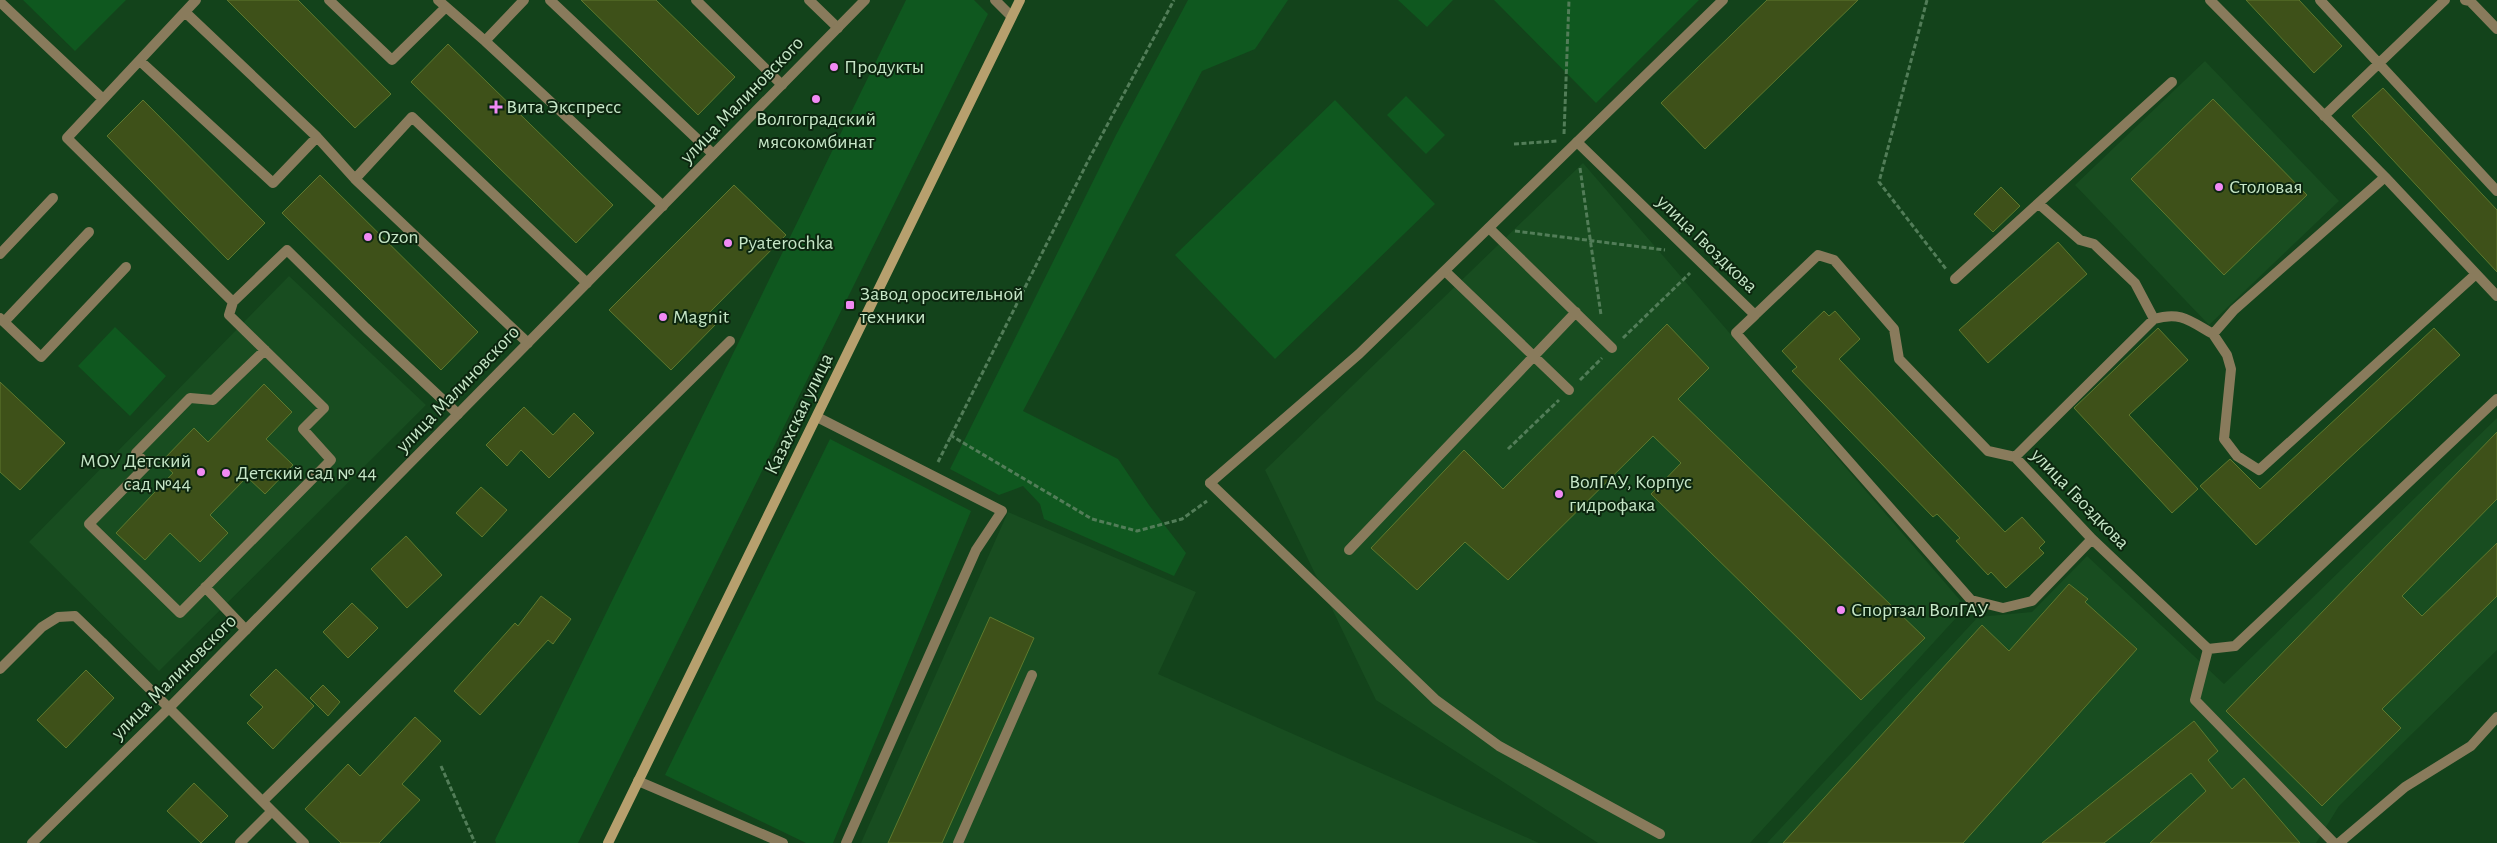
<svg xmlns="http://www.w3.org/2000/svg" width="2497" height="843" font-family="'Alegreya Sans',sans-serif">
  <rect width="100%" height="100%" fill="#13431b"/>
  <path fill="#184d20" d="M2205,61L2339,201L2209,325L2075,185Z
    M1583,163L1966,607L1750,843H1598L1376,700L1265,470Z
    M289,276L426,405L159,671L29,542Z
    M2497,418V650L2339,806L2316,843H1767L1978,617L2032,612L2087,556L2224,684Z
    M1008,512L1196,592L1158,674L1539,843H861Z"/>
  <path fill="#0f581f" d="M23,0H126L75,51Z
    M906,0H974L988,14L578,843H496L495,840Z
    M1188,0H1288L1255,49L1202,71L1023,411L1118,459L1149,505L1186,553L1174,576L1044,519L1040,504L1023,486L999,495L950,469L1116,135Z
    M1398,0H1453L1427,27Z
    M1494,0H1699L1596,103Z
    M1406,96L1445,135L1426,154L1387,115Z
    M1335,100L1435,204L1275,359L1175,255Z
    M115,327L166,376L130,416L78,366Z
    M830,439L971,511L833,843H806L665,775Z"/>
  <path fill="#3e5119" stroke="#5e792e" d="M227,0H298L391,94L355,128Z
    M581,0H656L735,77L698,115Z
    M1767,0H1858L1705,149L1661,103Z
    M2246,0H2299L2342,46L2314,73Z
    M448,44L613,205L576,243L411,82Z
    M2383,88L2497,210V272L2352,116Z
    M2213,99L2307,195L2224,275L2131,179Z
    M143,100L265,223L228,260L107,136Z
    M320,175L478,332L441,370L282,213Z
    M734,185L786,235L708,314L717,323L671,370L609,310Z
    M2001,187L2020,206L1993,232L1974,214Z
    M2058,242L2087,274L1988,363L1959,330Z
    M1824,311L1829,316L1835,311L1860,339L1839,359L2005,532L2022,517L2045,542L2039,548L2044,553L2006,588L1991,572L1988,575L1956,541L1960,538L1937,514L1933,517L1792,371L1797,367L1782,351Z
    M1667,324L1709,368L1678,399L1925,638L1861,700L1651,494L1681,463L1653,436L1508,580L1465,542L1417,590L1371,548L1464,450L1503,489Z
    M2158,328L2188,360L2129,415L2198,489L2172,513L2074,408Z
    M2434,328L2460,355L2256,545L2200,486L2230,459L2260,489Z
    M0,382L65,443L20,490L0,472Z
    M264,384L292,412L266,439L293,465L265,494L247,477L210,515L228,533L200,562L170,533L145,560L116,533L173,473L161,462L194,428L208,442Z
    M524,407L553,435L574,413L594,433L549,478L521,450L507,466L486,445Z
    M2497,432V499L2402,596L2422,616L2497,543V596L2382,709L2401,728L2322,806L2226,711Z
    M481,487L507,510L482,537L456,513Z
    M406,536L442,575L407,608L371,569Z
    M2069,584L2088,599L2085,602L2137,649L1963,843H1783L1982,625L2009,651Z
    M541,596L571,619L553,644L548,640L480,715L454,691L515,623L518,626Z
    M352,603L378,628L348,658L323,632Z
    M990,617L1034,638L942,843H888Z
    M276,669L314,706L273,749L247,723L263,707L250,695Z
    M86,670L114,698L66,748L37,720Z
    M323,685L340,702L328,716L310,698Z
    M415,717L441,741L402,784L420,800L379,843H341L305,809L348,764L360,776Z
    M2194,721L2218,751L2208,760L2232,789L2244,778L2300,843H2150L2206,791L2191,773L2104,843H2042Z
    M194,783L228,816L201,843L167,811Z"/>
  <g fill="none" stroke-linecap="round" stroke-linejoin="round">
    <path stroke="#527d58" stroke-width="3" stroke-dasharray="5 2.5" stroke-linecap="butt" d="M1927,0L1879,182L1946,269
      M1564,134L1569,0
      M1514,144L1557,141
      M1580,168L1601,315
      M1515,231L1665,250
      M1623,338L1690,273
      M1580,380L1602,358
      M950,435L1092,519L1137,531L1182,519L1207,501
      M1508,449L1559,400
      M938,462L1088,161L1174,0
      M441,766L475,843"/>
    <path stroke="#897b5c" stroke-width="10" d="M196,0L67,138L233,302L287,250L366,328L458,414
      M329,0L392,60L446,7
      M438,0L485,41
      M524,0L485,41L663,206
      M550,0L713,154
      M696,0L782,85
      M809,0L838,28
      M1723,0L1577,142L1755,315L1818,255L1834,260L1894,329L1899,359L1988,451L2015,457L2092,539L2208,649
      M2210,0L2385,177L2497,296
      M2320,0L2497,191
      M2465,0L2470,1L2497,29
      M0,2L103,99
      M185,12L317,137L355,179
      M140,61L273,183L317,137
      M2324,116L2445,0
      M2385,177L2234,310L2213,334L2227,355L2231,369L2224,439L2237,456L2259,470L2476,274
      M2039,204L2080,240L2094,244L2135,283L2154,319
      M1489,228L1612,348
      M0,254L53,198
      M1445,271L1569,390
      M1955,279L2172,82
      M233,302L229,315L324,408L303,429L331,460L180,613L89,524L147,465L136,453L190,398L213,400L265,350
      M1755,315L1736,333L1971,600L2003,608L2032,601L2092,539
      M0,318L41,357L126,267
      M4,322L89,232
      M528,343L355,179L412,117L587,283
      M817,417L1002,511L976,550L846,843
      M2015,457L2154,319C2181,311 2190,321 2213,334
      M1210,483L1436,700L1499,746L1660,834
      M1349,550L1576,312
      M205,587L246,630
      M103,643L169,708
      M638,781L783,843
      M263,801L730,341
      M958,843L1032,675"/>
    <path stroke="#897b5c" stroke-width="10" d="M995,0L1011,16
      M1210,483L1359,354L1577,142
      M0,669L42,627L58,617L75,616L103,643
      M169,708L304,843
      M32,843L169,708L865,0
      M240,843L272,811
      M2334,843L2195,700L2208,649L2235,646L2497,399
      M2339,843L2405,787L2471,746L2497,717"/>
    <path stroke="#b7a06e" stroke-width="10" d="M608,843L1020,0"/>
  </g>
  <g fill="#f18af4" stroke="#0c260f" stroke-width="2">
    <circle cx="834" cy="67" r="5"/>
    <circle cx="816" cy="99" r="5"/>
    <path d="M493.5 99.5h5v5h5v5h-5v5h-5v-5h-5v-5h5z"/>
    <circle cx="2219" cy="187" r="5"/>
    <circle cx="368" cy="237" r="5"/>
    <circle cx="728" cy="243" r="5"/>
    <rect x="845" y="300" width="10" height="10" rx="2.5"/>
    <circle cx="663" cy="317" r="5"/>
    <circle cx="201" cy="472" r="5"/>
    <circle cx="226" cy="473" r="5"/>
    <circle cx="1559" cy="494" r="5"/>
    <circle cx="1841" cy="610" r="5"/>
  </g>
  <g text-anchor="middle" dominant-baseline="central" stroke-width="4" stroke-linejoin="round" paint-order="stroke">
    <g font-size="20" fill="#c6e6c7" stroke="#0c260f" text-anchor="start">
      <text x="844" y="67">Продукты</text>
      <text x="506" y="107">Вита Экспресс</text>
      <text x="816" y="119" text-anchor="middle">Волгоградский<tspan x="816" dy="23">мясокомбинат</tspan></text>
      <text x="2229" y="187">Столовая</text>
      <text x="378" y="237">Ozon</text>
      <text x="738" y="243">Pyaterochka</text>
      <text x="860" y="294">Завод оросительной<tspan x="860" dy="23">техники</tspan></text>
      <text x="673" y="317">Magnit</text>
      <text x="191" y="461" text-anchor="end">МОУ Детский<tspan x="191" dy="23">сад №44</tspan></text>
      <text x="236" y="473">Детский сад № 44</text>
      <text x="1569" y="482">ВолГАУ, Корпус<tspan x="1569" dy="23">гидрофака</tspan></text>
      <text x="1851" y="610">Спортзал ВолГАУ</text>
    </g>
    <g font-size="20" fill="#c6e6c7" stroke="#0c260f">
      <text transform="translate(742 100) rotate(-46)">улица Малиновского</text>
      <text transform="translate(1707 244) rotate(44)">улица Гвоздкова</text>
      <text transform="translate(458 389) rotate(-46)">улица Малиновского</text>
      <text transform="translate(799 414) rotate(-64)">Казахская улица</text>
      <text transform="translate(2080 499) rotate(46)">улица Гвоздкова</text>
      <text transform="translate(174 677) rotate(-45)">улица Малиновского</text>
    </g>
  </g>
</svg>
